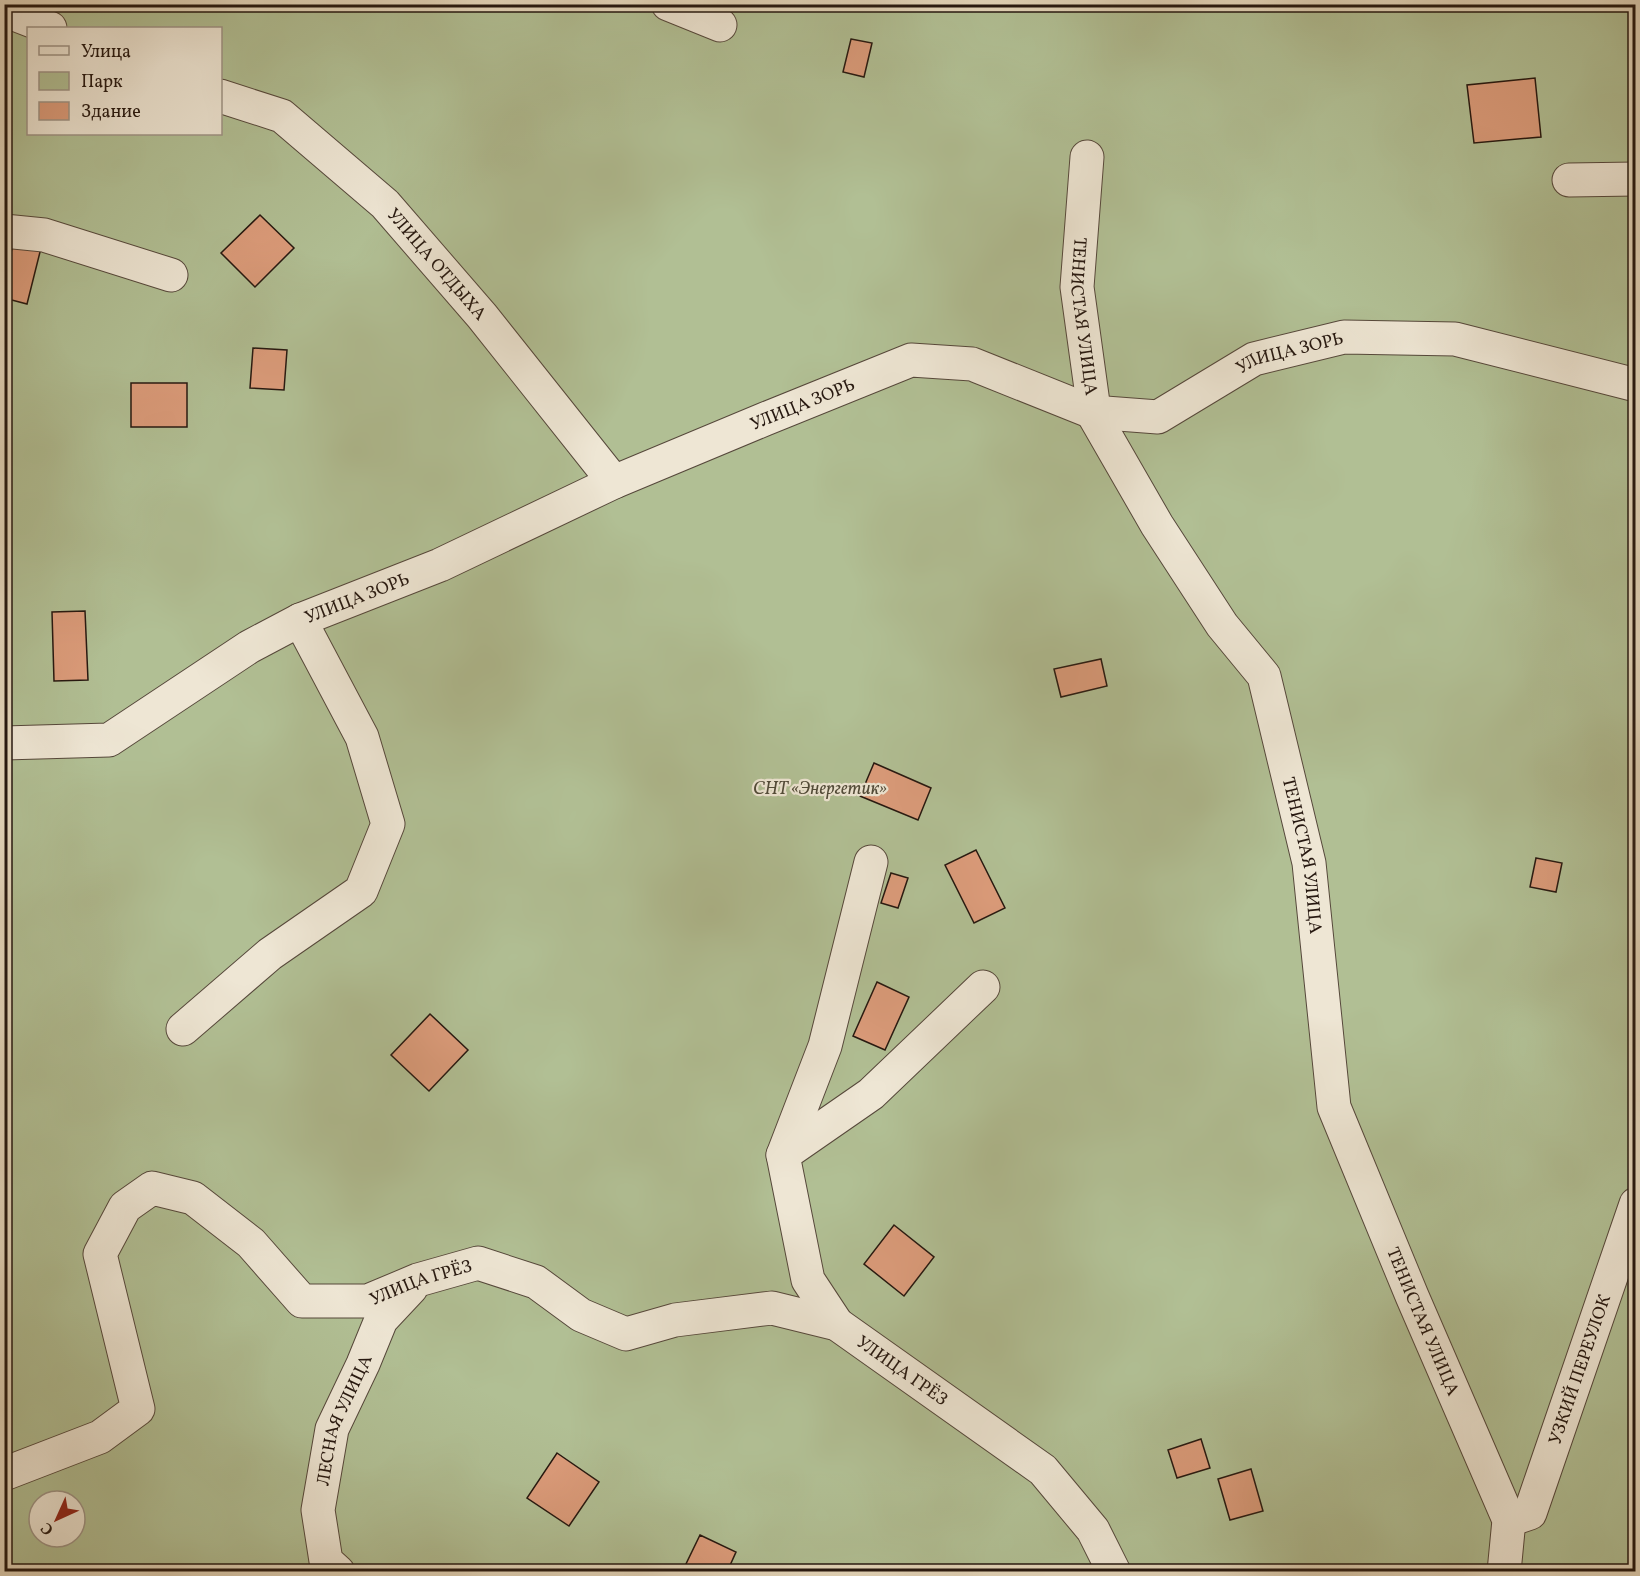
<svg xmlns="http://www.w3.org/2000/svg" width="1640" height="1576" font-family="Vollkorn,serif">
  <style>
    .green { fill: #b1bf94; stroke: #6c6c52; stroke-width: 1.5; fill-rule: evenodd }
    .building { fill: #dc9c7b; stroke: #261810; stroke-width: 1.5 }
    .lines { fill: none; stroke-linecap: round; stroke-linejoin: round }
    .street-casing { stroke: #56483b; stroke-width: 35 }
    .street { stroke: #eee6d4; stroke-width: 33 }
    .labels { text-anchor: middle; stroke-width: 4.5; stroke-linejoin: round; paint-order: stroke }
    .street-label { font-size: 18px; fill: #261810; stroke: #eee6d4 }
    .park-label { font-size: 18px; font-style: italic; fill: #504a38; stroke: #eee6d4 }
  </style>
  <rect width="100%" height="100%" fill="#e5d8bd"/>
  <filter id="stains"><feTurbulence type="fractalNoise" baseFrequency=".00333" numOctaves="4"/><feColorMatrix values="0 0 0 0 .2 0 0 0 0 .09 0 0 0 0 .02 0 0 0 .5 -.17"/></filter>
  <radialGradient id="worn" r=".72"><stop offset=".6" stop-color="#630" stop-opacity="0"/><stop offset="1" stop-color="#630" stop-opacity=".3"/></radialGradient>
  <path class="green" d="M5,5H1635V1571H5ZM28,28H220V134H28ZM39,1501H75V1537H39Z"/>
  <path class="building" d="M851,39L872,43L864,77L843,72Z
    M1535,78L1541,137L1474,143L1467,85Z
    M260,215L294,248L255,287L221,253Z
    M14,241L41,248L27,304L4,298V279Z
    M253,348L287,350L284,390L250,388Z
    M131,383H187V427H131Z
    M85,611L88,680L54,681L52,612Z
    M1101,659L1107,686L1061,697L1054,669Z
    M874,763L931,788L918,820L860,796Z
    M976,850L1005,908L974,923L945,865Z
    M1536,858L1562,863L1556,892L1530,887Z
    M891,873L908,878L898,908L881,903Z
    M877,982L909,997L885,1050L853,1036Z
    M430,1014L468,1050L429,1091L391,1055Z
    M894,1225L934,1257L904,1296L864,1264Z
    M1201,1439L1210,1468L1177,1478L1168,1450Z
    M557,1453L599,1482L569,1526L527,1498Z
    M1251,1469L1263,1511L1230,1520L1218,1479Z
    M700,1535L736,1552L727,1572H698L685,1566Z"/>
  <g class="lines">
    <g class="street-casing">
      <g id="street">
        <path d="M668,4L720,25"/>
        <path d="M4,10L50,28"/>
        <path id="s1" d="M220,96L282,116L385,204L482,316L614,482"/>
        <path id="s2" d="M1087,157L1077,287L1093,403L1092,412L1157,525L1222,625L1264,676L1309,863L1334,1107L1412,1296L1509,1520L1504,1572"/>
        <path d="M1569,180L1636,179"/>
        <path d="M4,231L44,235L171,275"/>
        <path id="s3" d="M4,743L109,740L249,647L300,620L440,565L614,482L765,419L911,360L972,364L1092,412L1158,417L1254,359L1344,337L1455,339L1636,385"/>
        <path d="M183,1029L270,954L361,891L388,824L362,737L300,620"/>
        <path d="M783,1155L825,1046L871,862"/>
        <path d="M837,1324L808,1280L783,1155L871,1094L983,987"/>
        <path id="s4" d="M4,1474L100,1437L138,1409L100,1254L125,1207L152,1188L193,1198L251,1243L302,1301H368L418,1280L478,1263L536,1282L581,1315L626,1334L675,1320L772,1308L837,1324L1043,1470L1093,1530L1114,1572"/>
        <path id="s5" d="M1509,1520L1530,1513L1636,1204"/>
        <path id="s6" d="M338,1572L326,1561L318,1510L332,1429L363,1364L381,1320L411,1288"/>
      </g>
    </g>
    <use href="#street" class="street"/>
  </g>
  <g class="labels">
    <g class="street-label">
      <text dy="6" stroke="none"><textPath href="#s1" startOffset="280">УЛИЦА ОТДЫХА</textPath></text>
      <text dy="6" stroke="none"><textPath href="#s2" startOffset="160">ТЕНИСТАЯ УЛИЦА</textPath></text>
      <text dy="6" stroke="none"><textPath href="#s3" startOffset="1400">УЛИЦА ЗОРЬ</textPath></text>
      <text dy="6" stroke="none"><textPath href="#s3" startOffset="878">УЛИЦА ЗОРЬ</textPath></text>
      <text dy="6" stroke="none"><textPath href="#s3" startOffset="392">УЛИЦА ЗОРЬ</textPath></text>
      <text dy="6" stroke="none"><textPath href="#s2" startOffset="756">ТЕНИСТАЯ УЛИЦА</textPath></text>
      <text dy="6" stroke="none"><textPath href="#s4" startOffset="711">УЛИЦА ГРЁЗ</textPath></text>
      <text dy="6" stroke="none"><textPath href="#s2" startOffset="1242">ТЕНИСТАЯ УЛИЦА</textPath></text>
      <text dy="6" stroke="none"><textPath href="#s5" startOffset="174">УЗКИЙ ПЕРЕУЛОК</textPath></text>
      <text dy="6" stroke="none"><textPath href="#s4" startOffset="1233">УЛИЦА ГРЁЗ</textPath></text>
      <text dy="6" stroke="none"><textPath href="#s6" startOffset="162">ЛЕСНАЯ УЛИЦА</textPath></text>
    </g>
    <g class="park-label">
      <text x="820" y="794">СНТ «Энергетик»</text>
    </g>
  </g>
  <rect width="1640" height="1576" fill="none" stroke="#e5d8bd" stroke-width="24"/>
  <rect x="6" y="6" width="1628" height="1564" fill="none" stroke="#261810" stroke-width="3"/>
  <rect x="12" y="12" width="1616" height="1552" fill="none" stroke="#261810" stroke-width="1.5"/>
  <rect x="27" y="27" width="195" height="108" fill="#eee6d4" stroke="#9e9486" stroke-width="1.5"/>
  <rect x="39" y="46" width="30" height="9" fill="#eee6d4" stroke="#9e9486" stroke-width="1.5"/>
  <text x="81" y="57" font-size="18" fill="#261810">Улица</text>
  <rect x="39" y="72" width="30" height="18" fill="#b1bf94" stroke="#9e9486" stroke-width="1.5"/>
  <text x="81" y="87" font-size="18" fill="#261810">Парк</text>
  <rect x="39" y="102" width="30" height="18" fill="#dc9c7b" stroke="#9e9486" stroke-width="1.5"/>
  <text x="81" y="117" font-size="18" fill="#261810">Здание</text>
  <g transform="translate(57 1519) rotate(225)"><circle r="28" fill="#eee6d4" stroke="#9e9486" stroke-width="1.5"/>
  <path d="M0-4.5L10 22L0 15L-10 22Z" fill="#8f2418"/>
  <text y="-9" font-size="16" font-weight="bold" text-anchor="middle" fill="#261810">С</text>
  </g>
  <rect width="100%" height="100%" filter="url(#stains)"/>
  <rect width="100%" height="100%" fill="url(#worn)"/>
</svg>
